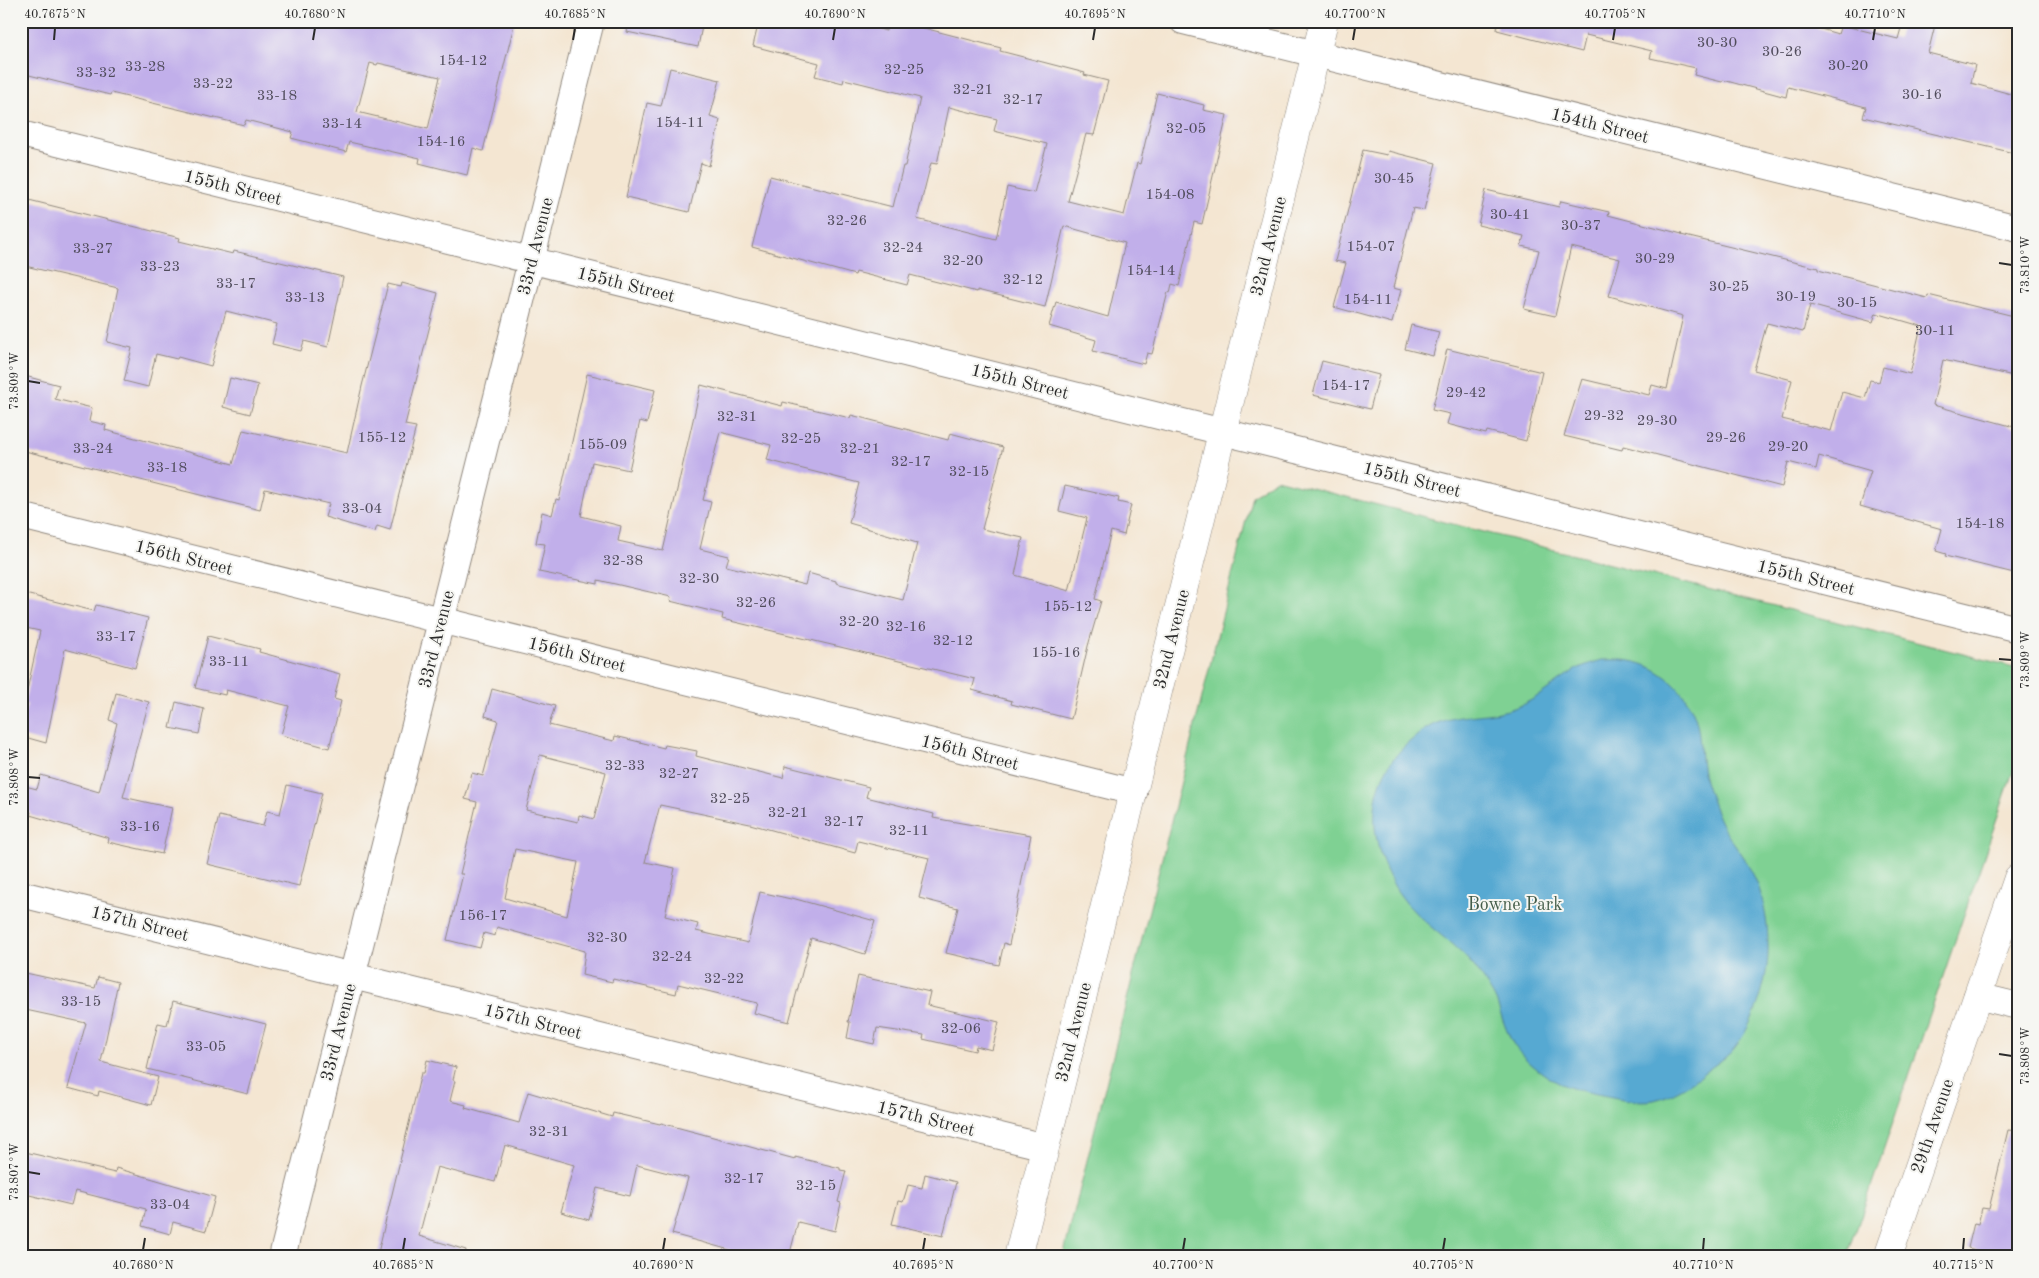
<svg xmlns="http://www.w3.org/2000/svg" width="2039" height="1278" font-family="'Old Standard TT',serif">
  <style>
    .green { fill: #7fd193; stroke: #557e5f }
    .water { fill: #56a9d2; stroke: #406a7e }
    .building { fill: #c1afea; fill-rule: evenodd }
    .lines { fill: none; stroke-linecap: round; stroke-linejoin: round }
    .minor-casing { stroke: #90887e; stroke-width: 28 }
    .tertiary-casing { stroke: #90887e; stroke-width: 29 }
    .minor { stroke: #fff; stroke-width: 26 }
    .tertiary { stroke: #fff; stroke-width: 28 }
    .ticks { fill: none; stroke: #2b2b2b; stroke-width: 2 }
    .labels { text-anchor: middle; stroke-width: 4; stroke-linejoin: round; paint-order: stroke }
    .number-label { font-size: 15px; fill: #504c5b }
    .street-label { font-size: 18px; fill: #2b2b2b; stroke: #f6f6f2 }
    .park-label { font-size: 18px; fill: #445d4a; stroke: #f6f6f2 }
    .neatline { fill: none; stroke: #2b2b2b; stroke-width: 2 }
    .ticks-label { font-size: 12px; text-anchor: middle; fill: #2b2b2b }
  </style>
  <rect width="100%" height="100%" fill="#f6f6f2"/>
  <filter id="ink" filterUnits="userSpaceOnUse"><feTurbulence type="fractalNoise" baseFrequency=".02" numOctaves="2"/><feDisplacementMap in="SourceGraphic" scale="10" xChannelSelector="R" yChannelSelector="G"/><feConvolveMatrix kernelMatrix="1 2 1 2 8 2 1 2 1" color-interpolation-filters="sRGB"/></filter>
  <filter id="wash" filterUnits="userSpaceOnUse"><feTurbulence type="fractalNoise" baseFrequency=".0096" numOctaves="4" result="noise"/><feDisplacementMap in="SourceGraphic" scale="20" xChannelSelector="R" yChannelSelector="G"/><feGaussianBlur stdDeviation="1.12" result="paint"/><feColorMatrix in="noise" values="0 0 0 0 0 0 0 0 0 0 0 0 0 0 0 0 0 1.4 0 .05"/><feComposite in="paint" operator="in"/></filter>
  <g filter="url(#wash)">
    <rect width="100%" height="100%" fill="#f4e6d2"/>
    <path class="green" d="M1276,479L2018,668V757L1847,1257H1063L1252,496Z"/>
    <path class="water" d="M1602,660C1613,660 1624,659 1635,662C1666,669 1693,698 1698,729C1701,747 1700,764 1705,781C1710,797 1716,814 1724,829C1736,848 1750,865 1758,885C1764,903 1768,924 1768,943C1770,977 1754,1027 1731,1052C1723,1060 1713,1066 1705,1072C1689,1085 1674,1095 1654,1100C1639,1103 1617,1098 1602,1095C1583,1091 1563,1088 1547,1076C1536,1069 1521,1056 1514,1045C1506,1032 1502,1017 1497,1003C1494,995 1488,987 1484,980C1461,943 1420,926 1398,892C1366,842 1363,778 1413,739C1421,732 1430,725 1440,722C1465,713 1492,717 1517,707C1538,699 1553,684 1572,672C1581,666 1592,663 1602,660Z"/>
    <g id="blocks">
      <path class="building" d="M21,21H515L483,151L473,148L467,175L419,163L420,158L349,142L346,152L291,138L293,132L246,120L244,125L111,93L110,95L21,73ZM370,63L377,65L378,63L440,77L428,129L357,112Z
        M629,21H703L698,47L627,32Z
        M759,21H849L886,31L888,21H897L1001,48L1000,51L1085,73L1084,75L1108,81L1094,135L1086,134L1068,201L1124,215L1137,163L1140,164L1157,93L1204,105L1203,110L1227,115L1202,224L1194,222L1179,286L1172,284L1170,293L1168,292L1152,354L1147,353L1144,364L1093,351L1096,340L1049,326L1056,302L1108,317L1125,243L1064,226L1045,307L977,290V292L910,275L907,285L856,272L855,275L752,247L770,176L893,207L903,166H905L920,98L844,79L843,83L815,76L819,63L753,46ZM949,107L997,119L994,131L1047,144L1034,193L1007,187L996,239L917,219L931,163L937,164Z
        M1498,21H1793L1838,34L1841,25L1898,39L1903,21H1936L1928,53L1975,65L1971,83L2018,96V154L1863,117L1866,107L1788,87L1786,97L1723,80L1722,82L1694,75L1696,68L1650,58L1652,51L1586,35L1582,52L1497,30Z
        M670,68L720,80L710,117L720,120L709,166L701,163L689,212L626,197L647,103L661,106Z
        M1363,150L1387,155L1388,151L1436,163L1424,210L1413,208L1393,288L1401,290L1392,323L1334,307L1346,263L1335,261Z
        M1486,190L1559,207L1561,201L1609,212L1608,215L1682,234L1681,235L1818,268V270L1927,298L1928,295L2018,317V377L1943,360L1933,405L2018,428V574L1945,556L1946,554L1936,551L1942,529L1860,506L1871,471L1819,456L1816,469L1788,462L1782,487L1623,446L1622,450L1564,436L1582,379L1649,395L1652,385L1667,389L1683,316L1609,296L1620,259L1571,247L1555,316L1524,309L1539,250L1521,246L1524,236L1478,225ZM1810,305L1873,322L1876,313L1921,326L1910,374L1883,367L1879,382L1870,380L1865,398L1842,392L1831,431L1782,419L1792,380L1754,370L1767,323L1803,332Z
        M21,198L180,238L179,241L233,254L234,251L343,277L328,347L304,341L301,351L272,344L277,324L226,311L211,366L178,357L177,359L156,354L148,387L124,381L132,348L107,342L118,288L21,265Z
        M402,283L438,293L405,425L416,427L390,530L377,526L375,532L325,517L329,504L265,489L260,510L21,450V375L59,385L55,399L92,408L89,421L106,425L105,430L233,464L243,430L347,453L362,386L388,284L401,287Z
        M1411,325L1439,332L1433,356L1405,349Z
        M1447,349L1542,372L1526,441L1487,431L1486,434L1447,424L1450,414L1432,410Z
        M1322,361L1379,375L1370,409L1313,395Z
        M587,374L655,390L647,423L640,421L629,470L592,462L581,516L621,526L618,541L663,551L701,385L782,406L783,402L850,418L851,415L948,440L950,433L1003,447L982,529L1023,538L1015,575L1069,591L1087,518L1059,511L1065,486L1119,498L1118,502L1131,505L1124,535L1111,531L1095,599L1101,601L1088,646L1071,719L1011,704L1012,701L972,690L975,679L722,619L723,614L670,601L671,597L598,580V584L539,572L545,544L536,543L542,512L552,515L556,499L559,500ZM720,432L771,445L767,460L859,483L849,523L917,543L903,600L836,583V581L808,573L805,585L726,566L729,556L700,549L711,502L703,500Z
        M230,378L258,385L250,414L223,407Z
        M21,593L94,611L96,605L148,618L135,668L65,649L46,743L21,736V727L27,704H24L40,631L21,627Z
        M208,636L260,649L259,652L340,674L334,699L341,701L329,748L281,735L289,706L226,690L225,695L195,688Z
        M492,689L555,706L549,725L614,741L615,736L664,748L665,745L697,751L696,756L783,778L785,766L869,787L866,797L934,814L933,818L1031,835L1009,945L1004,943L999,965L946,953L958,908L919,898L929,858L858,841L855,853L750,824L660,805L645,862L675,868L665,916L698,924L696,931L748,943L760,892L791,899L792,898L875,921L865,954L811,938L789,1022L754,1013L757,1003L678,984L676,994L613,979L612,982L582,975L585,951L497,927L495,936L484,933L480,948L447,940L463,874H460L477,802L465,799L472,773L483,776L498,720L485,716ZM540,755L606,772L594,819L579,815L578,822L526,810ZM515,849L578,862L567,916L505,898Z
        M116,693L149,702L123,797L172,808L162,854L108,842L109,838L30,815L31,812L21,810V785L37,789L41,775L99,792L117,723L109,720Z
        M176,702L204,709L199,734L170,728Z
        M287,785L322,793L299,886L207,864L219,816L263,826L267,811L280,814Z
        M21,972L95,988L98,977L118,982L101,1062L158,1077L151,1105L99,1091L98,1096L68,1088L86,1023L21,1009Z
        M858,976L930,992L927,1005L999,1022L992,1050L976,1046L975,1051L923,1039L924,1035L877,1028L874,1044L847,1038L850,1022H848Z
        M173,1001L266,1024L248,1094L147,1069L158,1023L167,1025Z
        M427,1060L456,1067L453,1080L455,1081L450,1101L466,1105L465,1108L519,1123L528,1092L612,1117L613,1113L660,1124L661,1123L795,1159V1157L840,1168V1170L846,1171L838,1202L841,1203L835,1231L798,1222L789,1257H729L730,1250L672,1234L688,1178L637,1165L630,1196L597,1188L589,1220L561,1212L574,1165L505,1145L495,1182L437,1167L419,1236L466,1250L465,1257H377L421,1073H424Z
        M2008,1130L2018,1131V1257H2004L1968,1248L1974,1223L1978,1224L1982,1208L1989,1209Z
        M21,1151L115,1173L116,1168L215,1197L206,1231L173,1222L170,1234L142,1226L146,1209L75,1191L71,1205L21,1193Z
        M925,1174L956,1182L943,1236L892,1224L898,1201L903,1202L908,1185L922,1188Z"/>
    </g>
  </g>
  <g filter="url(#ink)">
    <use href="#blocks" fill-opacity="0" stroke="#90887e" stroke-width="1"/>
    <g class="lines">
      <g class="minor-casing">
        <path id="minor" d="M1183,21L2018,228
          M21,134L2018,629
          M21,516L1134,792
          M21,894L1045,1147
          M1977,996L2018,1006
          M282,1257L591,21"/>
      </g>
      <g class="tertiary-casing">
        <path id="tertiary" d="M1018,1257L1324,21
          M1888,1257L2018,878"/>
      </g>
      <use href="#minor" class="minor"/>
      <use href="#tertiary" class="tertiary"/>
    </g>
  </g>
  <path class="ticks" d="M54,40L55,28M313,40L315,28M573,40L575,28M833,40L835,28M1093,40L1095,28M1353,40L1355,28M1613,40L1615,28M1873,40L1875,28M1999,263L2012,265M28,381L40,383M1999,659L2012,660M28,777L40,778M1999,1054L2012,1056M28,1172L40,1174M143,1250L145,1238M403,1250L405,1238M663,1250L665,1238M923,1250L925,1238M1183,1250L1185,1238M1443,1250L1445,1238M1703,1250L1704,1238M1963,1250L1964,1238"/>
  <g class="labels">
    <g class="number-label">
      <text x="1717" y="47">30-30</text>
      <text x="1782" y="56">30-26</text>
      <text x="463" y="65">154-12</text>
      <text x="1848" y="70">30-20</text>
      <text x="145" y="71">33-28</text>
      <text x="904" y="74">32-25</text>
      <text x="96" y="77">33-32</text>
      <text x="213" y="88">33-22</text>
      <text x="973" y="94">32-21</text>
      <text x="1922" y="99">30-16</text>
      <text x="277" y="100">33-18</text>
      <text x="1023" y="104">32-17</text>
      <text x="680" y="127">154-11</text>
      <text x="342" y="128">33-14</text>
      <text x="1186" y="133">32-05</text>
      <text x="441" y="146">154-16</text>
      <text x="1394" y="183">30-45</text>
      <text x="1170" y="199">154-08</text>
      <text x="1510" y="219">30-41</text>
      <text x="847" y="225">32-26</text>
      <text x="1581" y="230">30-37</text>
      <text x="1371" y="251">154-07</text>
      <text x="903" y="252">32-24</text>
      <text x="93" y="253">33-27</text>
      <text x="1655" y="263">30-29</text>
      <text x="963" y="265">32-20</text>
      <text x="160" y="271">33-23</text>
      <text x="1151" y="275">154-14</text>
      <text x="1023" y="284">32-12</text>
      <text x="236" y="288">33-17</text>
      <text x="1729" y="291">30-25</text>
      <text x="1796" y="301">30-19</text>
      <text x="305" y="302">33-13</text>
      <text x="1368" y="304">154-11</text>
      <text x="1857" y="307">30-15</text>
      <text x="1935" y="335">30-11</text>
      <text x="1346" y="390">154-17</text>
      <text x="1466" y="397">29-42</text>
      <text x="1604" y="420">29-32</text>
      <text x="737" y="421">32-31</text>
      <text x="1657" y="425">29-30</text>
      <text x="382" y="442">155-12</text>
      <text x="1726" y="442">29-26</text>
      <text x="801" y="443">32-25</text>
      <text x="603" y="449">155-09</text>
      <text x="1788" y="451">29-20</text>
      <text x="93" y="453">33-24</text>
      <text x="860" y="453">32-21</text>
      <text x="911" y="466">32-17</text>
      <text x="167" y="472">33-18</text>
      <text x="969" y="476">32-15</text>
      <text x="362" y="513">33-04</text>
      <text x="1980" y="528">154-18</text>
      <text x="623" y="565">32-38</text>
      <text x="699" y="583">32-30</text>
      <text x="756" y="607">32-26</text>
      <text x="1068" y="611">155-12</text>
      <text x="859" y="626">32-20</text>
      <text x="906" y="631">32-16</text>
      <text x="116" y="641">33-17</text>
      <text x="953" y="645">32-12</text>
      <text x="1056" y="657">155-16</text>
      <text x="229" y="666">33-11</text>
      <text x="625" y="770">32-33</text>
      <text x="679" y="778">32-27</text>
      <text x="730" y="803">32-25</text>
      <text x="788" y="817">32-21</text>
      <text x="844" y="826">32-17</text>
      <text x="140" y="831">33-16</text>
      <text x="909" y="835">32-11</text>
      <text x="483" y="920">156-17</text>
      <text x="607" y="942">32-30</text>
      <text x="672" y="961">32-24</text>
      <text x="724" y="983">32-22</text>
      <text x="81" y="1006">33-15</text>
      <text x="961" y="1033">32-06</text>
      <text x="206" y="1051">33-05</text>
      <text x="549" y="1136">32-31</text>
      <text x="744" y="1183">32-17</text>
      <text x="816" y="1190">32-15</text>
      <text x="170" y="1209">33-04</text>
    </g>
    <g class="street-label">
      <text transform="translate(1600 125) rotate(14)" y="6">154th Street</text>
      <text transform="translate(233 187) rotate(14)" y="6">155th Street</text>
      <text transform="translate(535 246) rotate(-76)" y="6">33rd Avenue</text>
      <text transform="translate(1268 246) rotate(-76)" y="6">32nd Avenue</text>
      <text transform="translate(626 284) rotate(14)" y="6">155th Street</text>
      <text transform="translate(1020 381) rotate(14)" y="6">155th Street</text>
      <text transform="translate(1412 479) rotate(14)" y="6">155th Street</text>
      <text transform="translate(184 557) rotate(14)" y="6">156th Street</text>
      <text transform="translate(1806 577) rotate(14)" y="6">155th Street</text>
      <text transform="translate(436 639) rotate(-76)" y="6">33rd Avenue</text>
      <text transform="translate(1171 639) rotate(-76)" y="6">32nd Avenue</text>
      <text transform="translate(577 654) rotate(14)" y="6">156th Street</text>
      <text transform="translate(970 752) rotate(14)" y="6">156th Street</text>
      <text transform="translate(140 923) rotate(14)" y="6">157th Street</text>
      <text transform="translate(533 1021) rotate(14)" y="6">157th Street</text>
      <text transform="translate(338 1032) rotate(-76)" y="6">33rd Avenue</text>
      <text transform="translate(1073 1032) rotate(-76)" y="6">32nd Avenue</text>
      <text transform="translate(926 1118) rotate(14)" y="6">157th Street</text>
      <text transform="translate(1932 1126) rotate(-71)" y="6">29th Avenue</text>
    </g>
    <g class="park-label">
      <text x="1515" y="910">Bowne Park</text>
    </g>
  </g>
  <rect width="2039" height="1278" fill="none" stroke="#f6f6f2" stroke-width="55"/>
  <rect x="28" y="28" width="1984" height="1222" class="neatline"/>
  <g class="ticks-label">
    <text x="55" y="18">40.7675°N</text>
    <text x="315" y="18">40.7680°N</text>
    <text x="575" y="18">40.7685°N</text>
    <text x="835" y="18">40.7690°N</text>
    <text x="1095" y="18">40.7695°N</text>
    <text x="1355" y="18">40.7700°N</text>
    <text x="1615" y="18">40.7705°N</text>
    <text x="1875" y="18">40.7710°N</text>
    <text transform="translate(2025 265) rotate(-90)" y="4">73.810°W</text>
    <text transform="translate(14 381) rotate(-90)" y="4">73.809°W</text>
    <text transform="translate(2025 660) rotate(-90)" y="4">73.809°W</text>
    <text transform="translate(14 777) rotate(-90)" y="4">73.808°W</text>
    <text transform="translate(2025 1056) rotate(-90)" y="4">73.808°W</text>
    <text transform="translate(14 1172) rotate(-90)" y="4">73.807°W</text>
    <text x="143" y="1269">40.7680°N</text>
    <text x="403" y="1269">40.7685°N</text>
    <text x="663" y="1269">40.7690°N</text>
    <text x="923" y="1269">40.7695°N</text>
    <text x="1183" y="1269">40.7700°N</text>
    <text x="1443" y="1269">40.7705°N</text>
    <text x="1703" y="1269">40.7710°N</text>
    <text x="1963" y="1269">40.7715°N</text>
  </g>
</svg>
